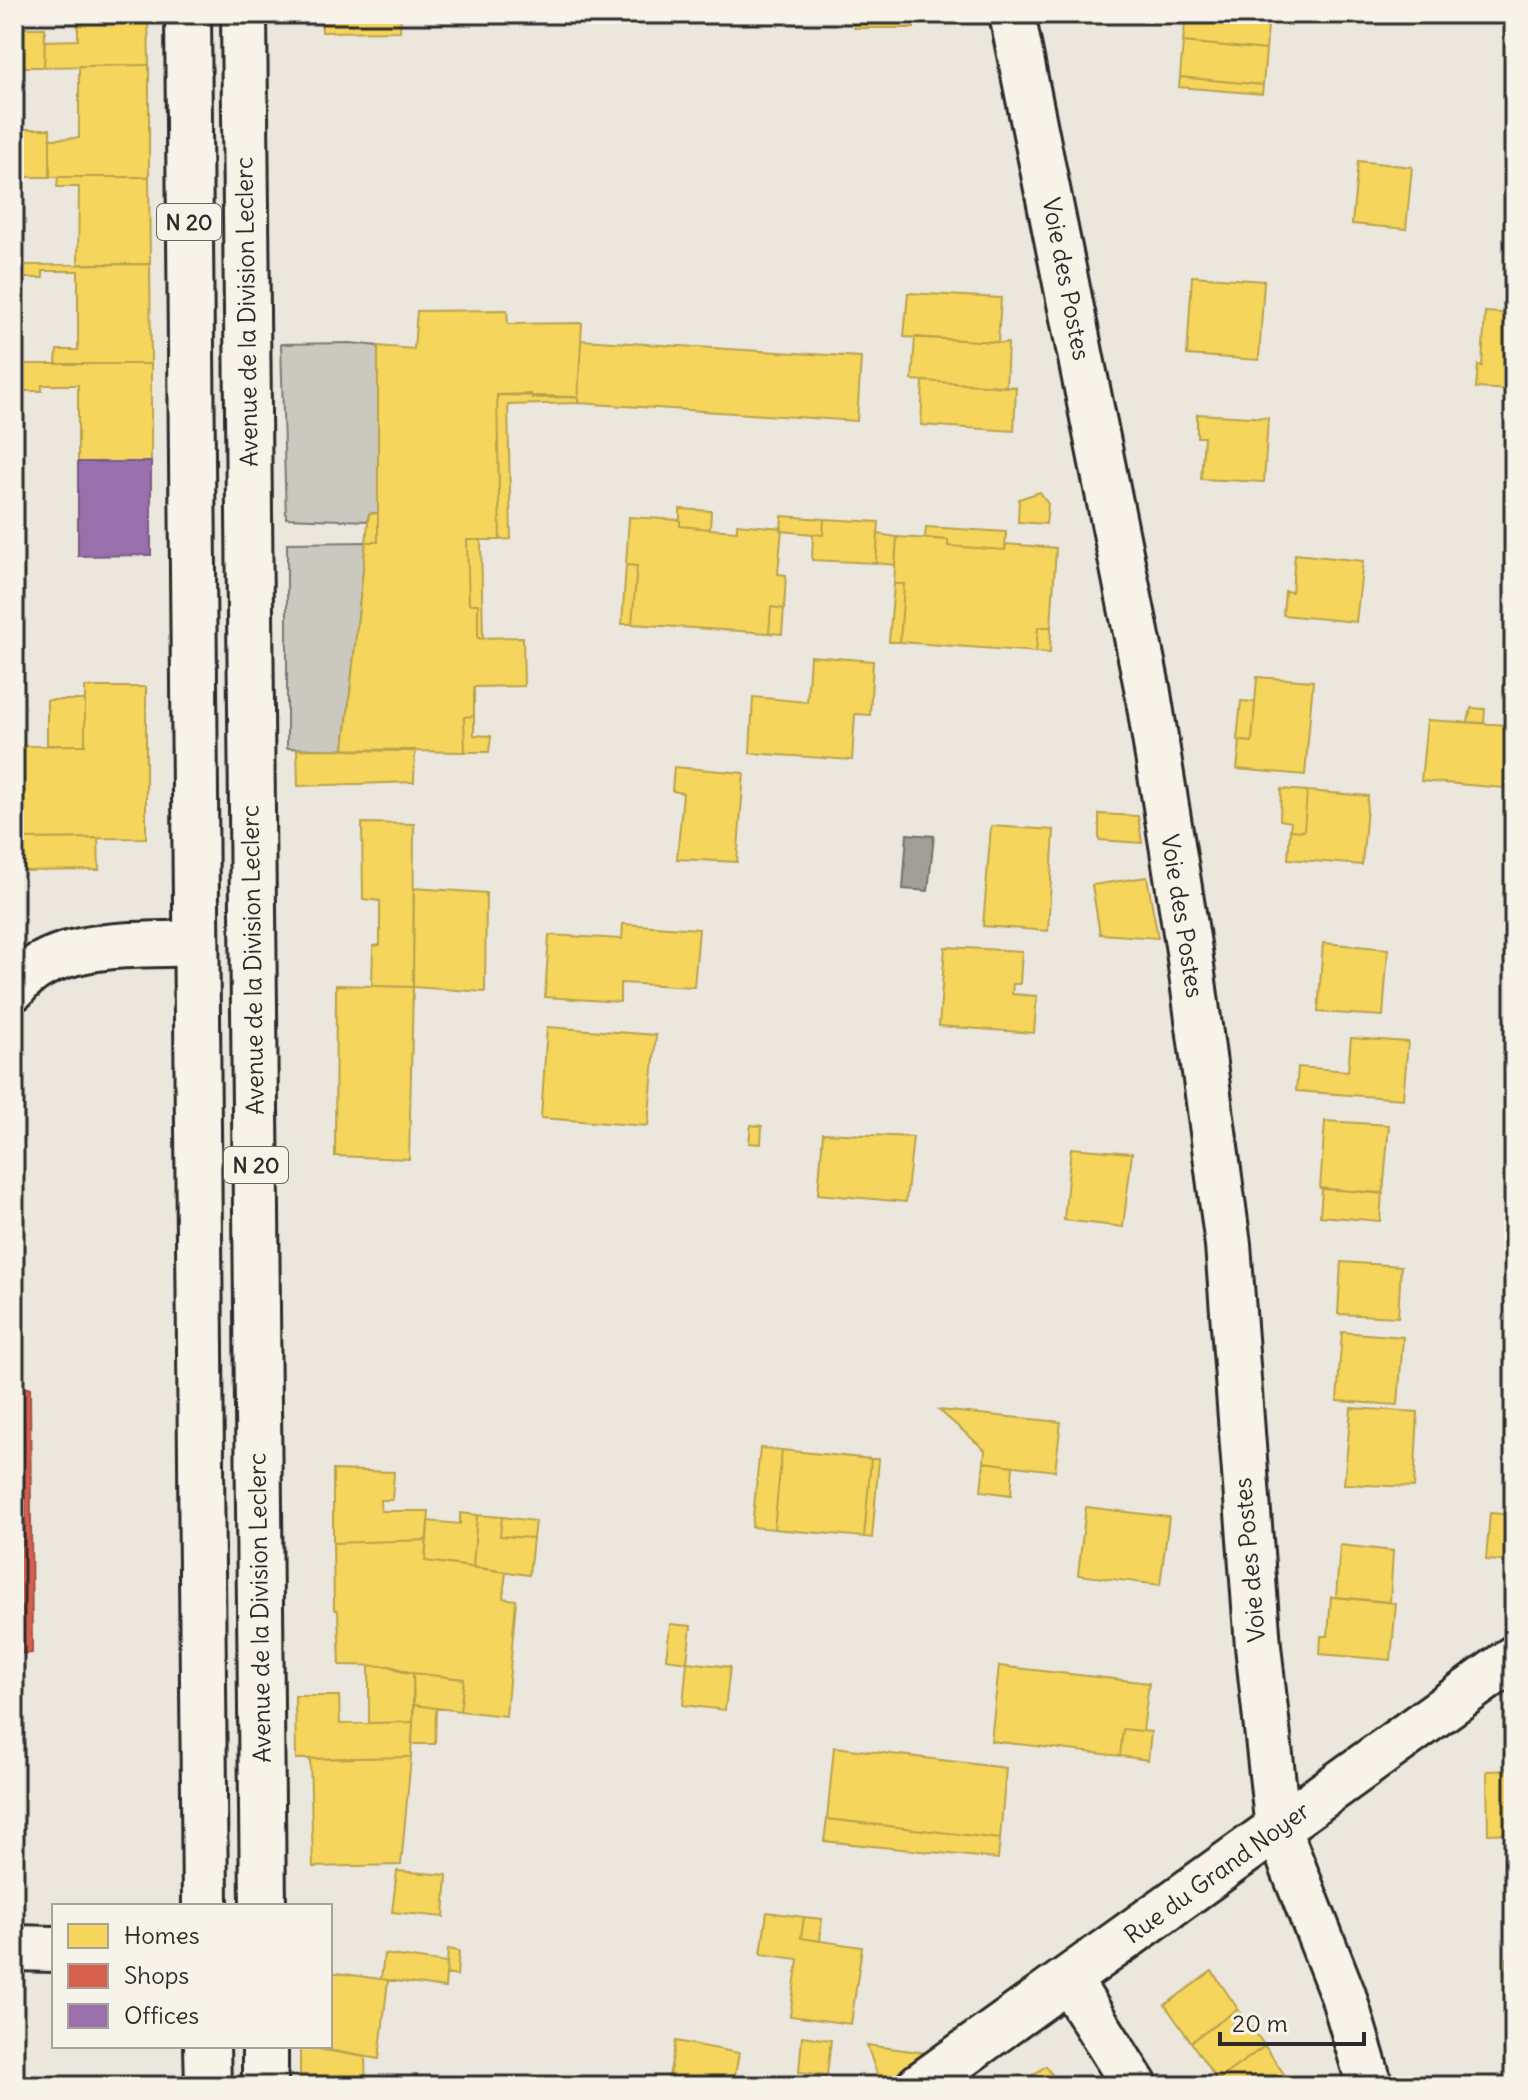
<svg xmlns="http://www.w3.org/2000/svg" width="1528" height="2100" font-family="Delius,sans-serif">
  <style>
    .green { fill: #cbc8bf; stroke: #7b7a75; stroke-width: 2 }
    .water { fill: #a29f98; stroke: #72716c; stroke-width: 2 }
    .homes { fill: #f6d55c; stroke: #b9a24d; stroke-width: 2 }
    .shops { fill: #d6604d; stroke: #a35043; stroke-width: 2 }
    .offices { fill: #9970ab; stroke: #785b85; stroke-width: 2 }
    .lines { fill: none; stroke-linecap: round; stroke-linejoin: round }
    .minor-casing { stroke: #2b2b2b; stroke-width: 50 }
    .major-casing { stroke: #2b2b2b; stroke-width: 50 }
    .minor { stroke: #f7f3e8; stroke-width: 44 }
    .major { stroke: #f7f3e8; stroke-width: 44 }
    .labels { text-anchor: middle; stroke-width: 8; stroke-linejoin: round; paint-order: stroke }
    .shield { fill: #f7f3e8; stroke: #686764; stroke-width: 2 }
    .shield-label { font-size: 22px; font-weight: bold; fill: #2b2b2b }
    .street-label { font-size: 24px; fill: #2b2b2b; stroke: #f7f3e8 }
  </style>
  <rect width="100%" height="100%" fill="#ebe7dd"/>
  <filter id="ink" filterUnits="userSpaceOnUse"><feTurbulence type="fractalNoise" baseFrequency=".0125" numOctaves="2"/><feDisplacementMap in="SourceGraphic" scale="16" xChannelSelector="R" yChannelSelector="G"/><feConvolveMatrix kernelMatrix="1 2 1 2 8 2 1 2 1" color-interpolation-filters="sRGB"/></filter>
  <g filter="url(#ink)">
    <path class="green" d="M351,343L378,346V513L369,514L368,521L286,518L281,344Z
      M366,542L344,750L287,748V543Z"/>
    <path class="water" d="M907,834L934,836L928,891L903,889Z"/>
    <path class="homes" d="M78,14H148L149,65L44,67L45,41L78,40Z
      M321,14H401L400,31L322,32Z
      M854,14H914V28H854Z
      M1186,14H1269L1266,50L1183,42Z
      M14,28H45L44,67H14Z
      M1183,42L1266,50L1263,85L1180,77Z
      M149,65V177H50V139L79,138V66Z
      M1180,77L1263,85L1262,94L1179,87Z
      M14,129H50V177H14Z
      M1358,161L1412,167L1406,229L1352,224Z
      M58,177H149L150,264H78L79,187H57Z
      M150,264L151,364H56L57,350H78V271H43V278H14V265Z
      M1192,276L1264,281L1259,360L1187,355Z
      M908,293L1001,298L998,342L904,337Z
      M507,310L508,324L582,323L578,397L497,395L500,540H467L469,604H478V638L523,637L524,686L474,687V716L464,717L465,752L344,750L366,542H378V346L414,349L417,311Z
      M1485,312L1514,314V390L1476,388L1478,365L1482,366Z
      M915,337L1008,343L1006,387L912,380Z
      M581,340L861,357L857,421L578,403Z
      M14,364H151V462H78V385H42V391H14Z
      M923,381L1016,387L1014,431L921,425Z
      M531,394L532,398L578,397V403L508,405L511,539L500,540L497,395Z
      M1197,414L1268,418L1264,482L1201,479L1204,437H1197Z
      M1040,492L1048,504L1046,524L1018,522L1019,499Z
      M680,509L711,511L710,529L680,526Z
      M378,513V542H366L369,514Z
      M782,516L824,519L823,535L781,531Z
      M629,517L680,520V526L710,529L737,531V524L782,528L778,574L786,575L784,609L771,607L769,633L632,624L637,566L626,565Z
      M824,519L879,522L876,563L812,560L813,534L823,535Z
      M926,527L1006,532L1005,550L948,546V540L925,538Z
      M878,534L897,537L895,565L876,563Z
      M897,537L948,540V546L1005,550L1006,544L1056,548L1051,627H1038L1036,652L900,642L904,584H894Z
      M467,540H481L483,639L478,638V604H469Z
      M1295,554L1363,561L1356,622L1283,615L1285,591L1292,592Z
      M626,565L637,566L632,624H622Z
      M894,584H904L900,642H889Z
      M771,607L784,609L782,634L769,633Z
      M1038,627H1051L1050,653L1036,652Z
      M810,656L873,661L870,715L855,714L852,760L750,753L753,697L807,702Z
      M1257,677L1313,681L1305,775L1237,769L1240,741L1252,742Z
      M85,687H146V838L14,839V746L85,745Z
      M47,700H85V745H47Z
      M1241,701L1255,702L1252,742L1237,740Z
      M1471,708L1485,709L1484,723L1468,722Z
      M474,716V735L491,736L489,752H465L464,717Z
      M1427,720L1508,725L1504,788L1421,781Z
      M1507,746L1514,747V788H1504Z
      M297,749L415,750L414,782L298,786Z
      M674,767L744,773L737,862L677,859L683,793L672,791Z
      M1281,789L1307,791L1304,831L1290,830L1291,822L1280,820Z
      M1307,791L1368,796L1362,865L1288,859L1290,830L1304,831Z
      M1099,814L1138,816L1142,843L1099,840Z
      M362,823L414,824L413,987L372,986L373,946L380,945V901L363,899Z
      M991,826L1054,830L1048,931L983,926Z
      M98,838L99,870L24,871L23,839Z
      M1147,877L1158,938L1100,934L1092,885Z
      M414,888L486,893L485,992L413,987Z
      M623,924L699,929L694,987L620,983V1002L545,997L549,935L622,939Z
      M1323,943L1388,949L1383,1016L1318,1012Z
      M945,947L1022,951L1020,984H1013L1012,994L1037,996L1034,1033L939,1026Z
      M336,985L413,987L409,1159L335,1156Z
      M547,1027L656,1035L648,1126L541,1118Z
      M1351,1038L1408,1042L1403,1099L1296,1091L1298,1067L1348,1071Z
      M1325,1121L1389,1125L1383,1194L1320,1188Z
      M751,1125L762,1126L761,1144L749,1143Z
      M823,1133L913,1137L906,1202L818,1194Z
      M1071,1148L1132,1153L1123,1227L1064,1220Z
      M1322,1189L1382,1193L1380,1221L1320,1216Z
      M1341,1262L1401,1266L1398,1317L1338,1314Z
      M1342,1332L1403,1337L1398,1405L1337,1401Z
      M1351,1408L1418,1412L1414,1487L1344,1484Z
      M939,1410L1061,1422L1055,1471L984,1462L985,1450Z
      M760,1448L782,1450L774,1529L752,1527Z
      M782,1450L871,1459L864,1537L774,1529Z
      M871,1459H879L872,1538L864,1537Z
      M984,1462L1013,1466L1011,1495L981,1491Z
      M333,1470L394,1472L392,1500H380L381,1511H429L427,1540L333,1543Z
      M1086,1507L1169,1517L1160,1585L1078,1575Z
      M460,1513L477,1515L473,1567L425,1561L428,1521L460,1524Z
      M1490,1513L1514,1515V1562L1486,1560Z
      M477,1515L502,1517L500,1536L533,1538L529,1575L473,1567Z
      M502,1517L535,1521L533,1538L500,1536Z
      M427,1540L425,1561L506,1572L503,1598L516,1600L506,1716L460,1711L464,1679L403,1672L390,1666L340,1665L338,1611L334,1609L333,1543Z
      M1340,1545L1393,1551L1390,1602L1336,1597Z
      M1331,1597L1396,1603L1391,1660L1320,1654L1321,1636H1328Z
      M670,1624L691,1626L687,1662L666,1659Z
      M687,1662L730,1667L725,1710L683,1705Z
      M369,1666H390L413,1673V1722L369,1723Z
      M999,1666L1149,1683L1143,1731L1123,1729L1120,1756L991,1741Z
      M413,1673L464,1679L460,1711L414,1705Z
      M295,1696H339L340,1724L413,1722L411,1757L296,1759Z
      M414,1705L436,1708L435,1744H412Z
      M1123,1729L1151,1732L1148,1760L1120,1756Z
      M834,1747L1006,1768L1000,1839L827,1819Z
      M411,1757L401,1865L313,1867L310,1759Z
      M1514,1770V1833L1488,1834L1487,1771Z
      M827,1819L1000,1839L998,1859L824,1841Z
      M397,1871L447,1875L444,1917L392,1912Z
      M767,1912L804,1917L801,1938L862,1947L851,2024L790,2016L798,1959L761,1954Z
      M804,1917L822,1919L820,1941L801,1938Z
      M448,1949L459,1951L457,1976L446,1974Z
      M384,1954L447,1963L445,1988L381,1979Z
      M1507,1958H1514V2015H1507Z
      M1212,1971L1238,2009L1191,2042L1165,2005Z
      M330,1972L388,1980L379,2059L305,2046H330Z
      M1238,2009L1265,2046L1217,2080L1191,2042Z
      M802,2036L831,2040L827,2075L799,2072Z
      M676,2041L739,2053L733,2086H667Z
      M867,2045L904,2050L927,2053L881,2086Z
      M300,2046L365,2057L366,2086H300Z
      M1265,2046L1292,2086H1221L1217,2080Z
      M1046,2066L1060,2086H1017Z"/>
    <path class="shops" d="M14,1388H30L32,1653L14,1654Z"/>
    <path class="offices" d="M78,462H151V555L78,556Z"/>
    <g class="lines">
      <g class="minor-casing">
        <path id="minor" d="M1012,14L1147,687L1189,951L1228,1245L1258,1646L1278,1829L1343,1995L1370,2086
          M14,988C51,938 141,946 196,943
          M14,1948L54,1949
          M1068,1979L1135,2086
          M919,2086L1514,1658"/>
      </g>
      <g class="major-casing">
        <path id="major" d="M188,14L205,1906
          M244,14L263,1906
          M207,2046L208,2086
          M265,2046V2086"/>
      </g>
      <use href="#minor" class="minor"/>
      <use href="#major" class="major"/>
    </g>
  </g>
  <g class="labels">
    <g class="shield">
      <rect x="157" y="204" width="64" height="36" rx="6"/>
      <rect x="224" y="1147" width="64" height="36" rx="6"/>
    </g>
    <g class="shield-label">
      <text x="189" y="230">N 20</text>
      <text x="256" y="1173">N 20</text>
    </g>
    <g class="street-label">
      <text transform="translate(1066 279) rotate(79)" y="8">Voie des Postes</text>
      <text transform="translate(247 312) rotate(-91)" y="8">Avenue de la Division Leclerc</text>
      <text transform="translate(1182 916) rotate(81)" y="8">Voie des Postes</text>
      <text transform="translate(253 960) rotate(-91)" y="8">Avenue de la Division Leclerc</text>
      <text transform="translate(1250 1560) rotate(-95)" y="8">Voie des Postes</text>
      <text transform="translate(260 1608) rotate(-91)" y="8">Avenue de la Division Leclerc</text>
      <text transform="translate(1217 1873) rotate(-36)" y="8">Rue du Grand Noyer</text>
    </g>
  </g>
  <rect width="1528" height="2100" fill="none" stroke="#f7f3e8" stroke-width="48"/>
  <rect x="24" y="24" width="1480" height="2052" fill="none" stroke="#2b2b2b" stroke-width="3" filter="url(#ink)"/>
  <rect x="52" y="1904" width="280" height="144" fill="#f7f3e8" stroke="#a5a39c" stroke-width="2"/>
  <rect x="68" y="1924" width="40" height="24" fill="#f6d55c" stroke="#a5a39c" stroke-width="2"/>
  <text x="124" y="1944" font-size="24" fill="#2b2b2b">Homes</text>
  <rect x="68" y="1964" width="40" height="24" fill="#d6604d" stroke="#a5a39c" stroke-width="2"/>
  <text x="124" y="1984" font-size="24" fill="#2b2b2b">Shops</text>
  <rect x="68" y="2004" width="40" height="24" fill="#9970ab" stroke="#a5a39c" stroke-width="2"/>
  <text x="124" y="2024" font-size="24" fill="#2b2b2b">Offices</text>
  <path d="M1220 2032v12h144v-12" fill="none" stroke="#2b2b2b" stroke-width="4"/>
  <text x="1232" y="2032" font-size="24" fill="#2b2b2b" stroke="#f7f3e8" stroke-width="6" paint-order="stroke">20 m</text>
</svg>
